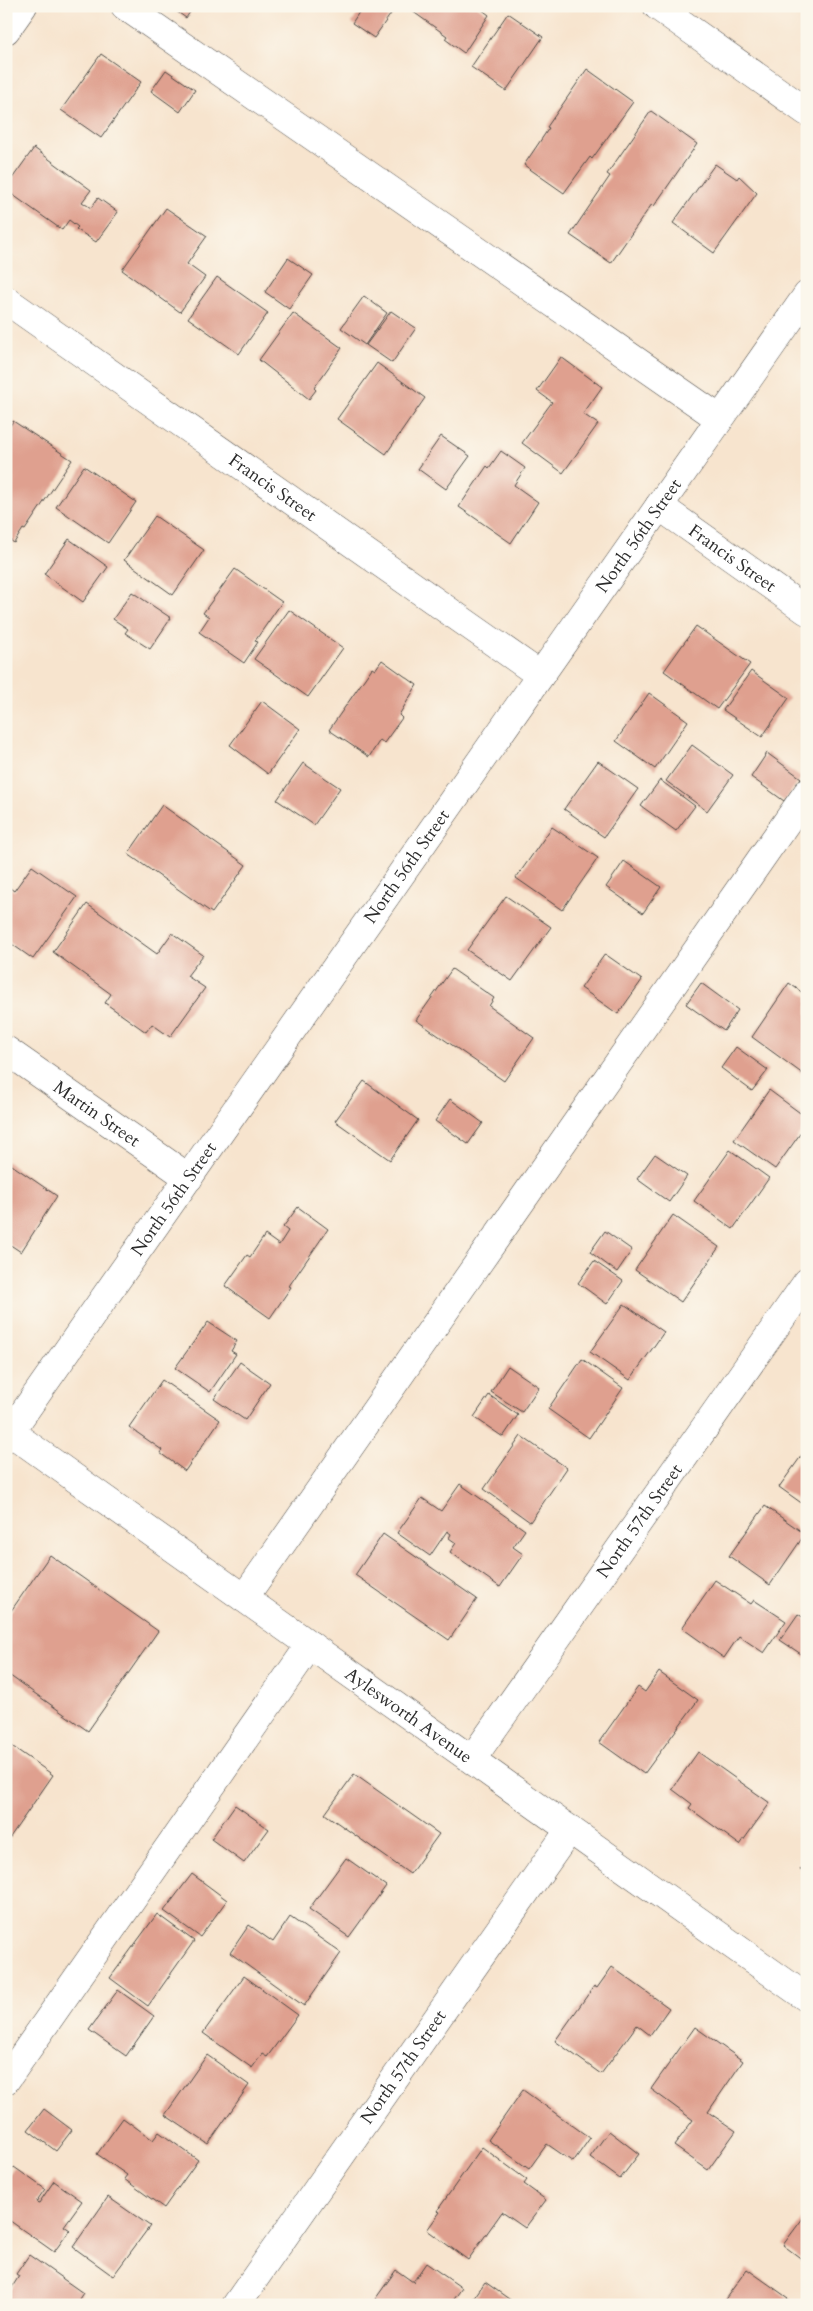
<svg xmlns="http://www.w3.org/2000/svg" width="813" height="2311" font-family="Cardo,serif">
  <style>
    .building { fill: #dfa08f }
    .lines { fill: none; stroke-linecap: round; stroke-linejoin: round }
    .minor-casing { stroke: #4a4743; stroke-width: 29 }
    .major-casing { stroke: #4a4743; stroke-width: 29 }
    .minor { stroke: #fff; stroke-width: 28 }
    .major { stroke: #fff; stroke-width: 28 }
    .labels { text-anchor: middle; stroke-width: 5; stroke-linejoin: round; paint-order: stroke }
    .street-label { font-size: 18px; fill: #2b2b2b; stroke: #fbf7ec }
  </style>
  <rect width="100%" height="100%" fill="#fbf7ec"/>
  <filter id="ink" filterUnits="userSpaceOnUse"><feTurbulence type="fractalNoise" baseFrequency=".02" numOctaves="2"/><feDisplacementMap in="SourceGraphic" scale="10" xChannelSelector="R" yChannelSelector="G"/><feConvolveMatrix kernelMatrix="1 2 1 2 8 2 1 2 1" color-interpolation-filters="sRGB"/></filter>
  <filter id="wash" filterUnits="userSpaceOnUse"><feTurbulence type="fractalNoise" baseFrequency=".0096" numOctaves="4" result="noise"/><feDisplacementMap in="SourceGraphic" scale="20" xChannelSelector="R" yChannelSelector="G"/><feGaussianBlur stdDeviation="1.12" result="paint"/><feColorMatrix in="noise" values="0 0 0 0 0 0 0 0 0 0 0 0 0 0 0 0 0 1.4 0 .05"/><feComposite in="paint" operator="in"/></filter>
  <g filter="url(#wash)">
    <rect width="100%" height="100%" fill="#f7e4ce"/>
    <g id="blocks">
      <path class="building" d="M169,6H194L186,18Z
        M363,6L395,8L374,38L352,23Z
        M405,6H477L489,15L464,53L445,39L447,36Z
        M508,13L543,37L506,91L471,67Z
        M101,54L141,82L101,138L61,110Z
        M587,69L633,102L592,159L590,157L564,193L524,165L549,128L547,127Z
        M166,70L195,90L180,112L151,91Z
        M651,111L697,144L654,206L652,204L611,263L570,235L610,176L607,174Z
        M34,148L91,190L82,202L91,208L98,198L118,212L96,242L76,229L78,227L69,220L62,230L6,190V187Z
        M715,164L737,179L739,176L757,193L714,253L673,223Z
        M166,208L207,236L187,264L205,277L180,312L122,270Z
        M288,258L313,275L289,309L265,292Z
        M217,277L268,313L239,354L188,318Z
        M364,296L387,313L365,345L341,328Z
        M391,311L416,328L392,363L366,345Z
        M293,313L342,348L314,388L316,390L309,399L259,360Z
        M561,357L602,387L583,414L598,424L563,473L522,443L552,402L537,391Z
        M377,363L425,398L386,454L337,419Z
        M13,421L72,460L25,530L23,529L14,543L6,537L8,517L6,515V475L9,472L6,470V432Z
        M441,436L470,456L446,489L418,469Z
        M501,451L525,468L514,485L538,502L511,543L459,507L487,466L489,468Z
        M84,466L136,502L108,543L56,507Z
        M155,516L204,550L173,595L124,560Z
        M69,539L108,567L83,602L44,574Z
        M235,569L282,602L255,641L258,642L244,663L199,632L209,617L203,613Z
        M132,592L171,618L150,649L125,633L128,629L113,619Z
        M289,610L343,648L308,697L254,659Z
        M696,626L750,664L717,709L664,671Z
        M382,660L417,685L399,715L402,718L384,743L380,740L369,757L329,730L372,668L375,670Z
        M751,671L789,698L762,737L723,710Z
        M649,693L688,721L655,769L616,741Z
        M262,701L300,729L268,774L230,745Z
        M692,745L733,775L707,811L666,781Z
        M767,753L801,778L784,801L751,777Z
        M598,761L638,789L604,837L564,809Z
        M303,763L340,788L314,825L277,800Z
        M660,780L695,806L676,831L641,806Z
        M162,805L246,865L212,913L128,854Z
        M552,827L598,858L562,910L516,878Z
        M624,861L661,887L643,913L606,887Z
        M32,866L77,897L33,959L6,940V885L14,891Z
        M506,896L551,927L512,981L467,950Z
        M87,904L157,954L172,933L203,955L187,976L205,988L170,1037L152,1024L146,1032L105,1003L111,994L53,952Z
        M605,954L642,980L618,1014L581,988Z
        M452,969L494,998L489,1006L534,1038L504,1081L416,1020Z
        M701,983L738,1010L724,1031L686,1004Z
        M789,983L807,996V1077L752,1037Z
        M736,1047L768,1070L752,1091L721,1068Z
        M364,1081L418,1120L390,1160L335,1121Z
        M769,1090L807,1118V1124L775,1169L734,1140Z
        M450,1099L483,1123L468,1144L435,1121Z
        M730,1150L769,1178L733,1229L694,1201Z
        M655,1154L687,1176L669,1202L637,1179Z
        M6,1161L57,1196L21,1252L6,1242Z
        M298,1207L328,1229L289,1286L291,1287L270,1318L225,1286L247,1255L250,1257L265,1235L279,1245L288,1231L283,1227Z
        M673,1215L719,1247L681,1302L635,1270Z
        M605,1231L632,1250L617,1272L590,1252Z
        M594,1261L623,1281L607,1304L578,1283Z
        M624,1304L664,1332L630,1380L590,1352Z
        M208,1322L237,1341L231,1351L236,1354L210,1392L175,1368Z
        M582,1359L623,1388L589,1438L548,1409Z
        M240,1362L270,1383L245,1420L214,1399Z
        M508,1366L539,1387L522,1412L491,1392Z
        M162,1380L220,1420L185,1471L160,1453L162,1450L129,1427Z
        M489,1395L518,1415L503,1437L474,1417Z
        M521,1436L567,1468L530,1522L484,1489Z
        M807,1448V1507L779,1487Z
        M460,1484L525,1530L513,1547L523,1554L500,1587L450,1552L456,1543L449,1538L451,1534L447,1531L430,1556L397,1533L422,1498L441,1511Z
        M765,1506L805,1534L770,1585L729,1556Z
        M383,1534L477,1599L449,1640L355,1575Z
        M50,1555L158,1631L88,1731L6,1673V1618Z
        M715,1580L751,1604L754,1600L786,1621L764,1653L739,1636L724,1658L682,1628Z
        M798,1614L807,1620V1658L780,1640Z
        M659,1672L698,1700L644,1774L599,1742L638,1687L645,1692Z
        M6,1742L53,1775L6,1843Z
        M698,1752L770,1803L740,1845L689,1808L692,1804L672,1789Z
        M354,1774L439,1834L410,1874L325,1814Z
        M235,1805L269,1829L244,1863L211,1839Z
        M346,1858L386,1886L349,1937L309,1909Z
        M807,1861V1875L800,1870Z
        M192,1874L227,1900L200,1937L164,1911Z
        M157,1914L194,1941L148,2006L110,1978Z
        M290,1917L341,1953L304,2006L230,1953L249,1925L273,1942Z
        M612,1967L669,2008L650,2035L637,2025L601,2074L555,2041L594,1986L597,1988Z
        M244,1976L298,2015L267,2057L262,2054L252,2068L203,2033Z
        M118,1990L154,2016L126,2056L89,2030Z
        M695,2027L743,2061L708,2112L736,2131L708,2170L674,2146L693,2120L651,2089Z
        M207,2055L249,2085L208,2144L165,2115Z
        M523,2090L590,2138L573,2162L547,2144L529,2169L488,2140Z
        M44,2109L72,2130L56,2151L28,2130Z
        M123,2118L153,2140L159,2132L198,2160L164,2208L124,2179L127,2175L97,2154Z
        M609,2131L639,2154L620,2179L590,2157Z
        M482,2147L527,2180L524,2184L546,2200L525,2228L502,2212L468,2260L427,2230L440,2212L437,2211Z
        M14,2167L45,2189L36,2202L39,2203L54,2181L82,2201L64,2226L70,2230L54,2252L6,2218V2179Z
        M108,2197L150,2226L113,2276L73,2247Z
        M803,2218L807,2221V2263L783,2245Z
        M29,2255L83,2293L75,2305H17L6,2297L19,2276L16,2274Z
        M426,2263L462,2288L450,2305H371L396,2270L413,2282Z
        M747,2269L788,2298L783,2305H721Z
        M485,2282L516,2304L475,2305L471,2302Z"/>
    </g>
  </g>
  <g filter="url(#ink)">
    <use href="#blocks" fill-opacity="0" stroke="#4a4743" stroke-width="1"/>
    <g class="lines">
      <g class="minor-casing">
        <g id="minor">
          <path d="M125,6L720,419"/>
          <path d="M657,6L807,112"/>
          <path d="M6,30L23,6"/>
          <path id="s1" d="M6,300L540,675"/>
          <path id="s2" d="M659,506L807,611"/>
          <path id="s3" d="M6,1050L189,1178"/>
          <path id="s4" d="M10,1432L807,1998"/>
          <path d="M244,1598L807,793"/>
          <path id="s5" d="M472,1759L807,1282"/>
          <path d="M6,2080L310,1645"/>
          <path id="s6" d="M236,2305L570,1829"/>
        </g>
      </g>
      <g class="major-casing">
        <g id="major">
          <path id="s7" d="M6,1438L807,295"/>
        </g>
      </g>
      <use href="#minor" class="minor"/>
      <use href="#major" class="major"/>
    </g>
  </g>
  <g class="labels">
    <g class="street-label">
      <text dy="6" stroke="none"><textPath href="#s1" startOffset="326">Francis Street</textPath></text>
      <text dy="6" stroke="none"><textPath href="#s7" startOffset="1102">North 56th Street</textPath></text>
      <text dy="6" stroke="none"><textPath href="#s2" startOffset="90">Francis Street</textPath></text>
      <text dy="6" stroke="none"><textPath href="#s7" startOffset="698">North 56th Street</textPath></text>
      <text dy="6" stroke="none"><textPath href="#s3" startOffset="111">Martin Street</textPath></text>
      <text dy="6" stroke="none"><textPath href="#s7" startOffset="292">North 56th Street</textPath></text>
      <text dy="6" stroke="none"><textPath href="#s5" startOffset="291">North 57th Street</textPath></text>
      <text dy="6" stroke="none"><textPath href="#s4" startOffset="489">Aylesworth Avenue</textPath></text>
      <text dy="6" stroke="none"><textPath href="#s6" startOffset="291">North 57th Street</textPath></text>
    </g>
  </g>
  <rect width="813" height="2311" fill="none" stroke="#fbf7ec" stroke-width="25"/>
</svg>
